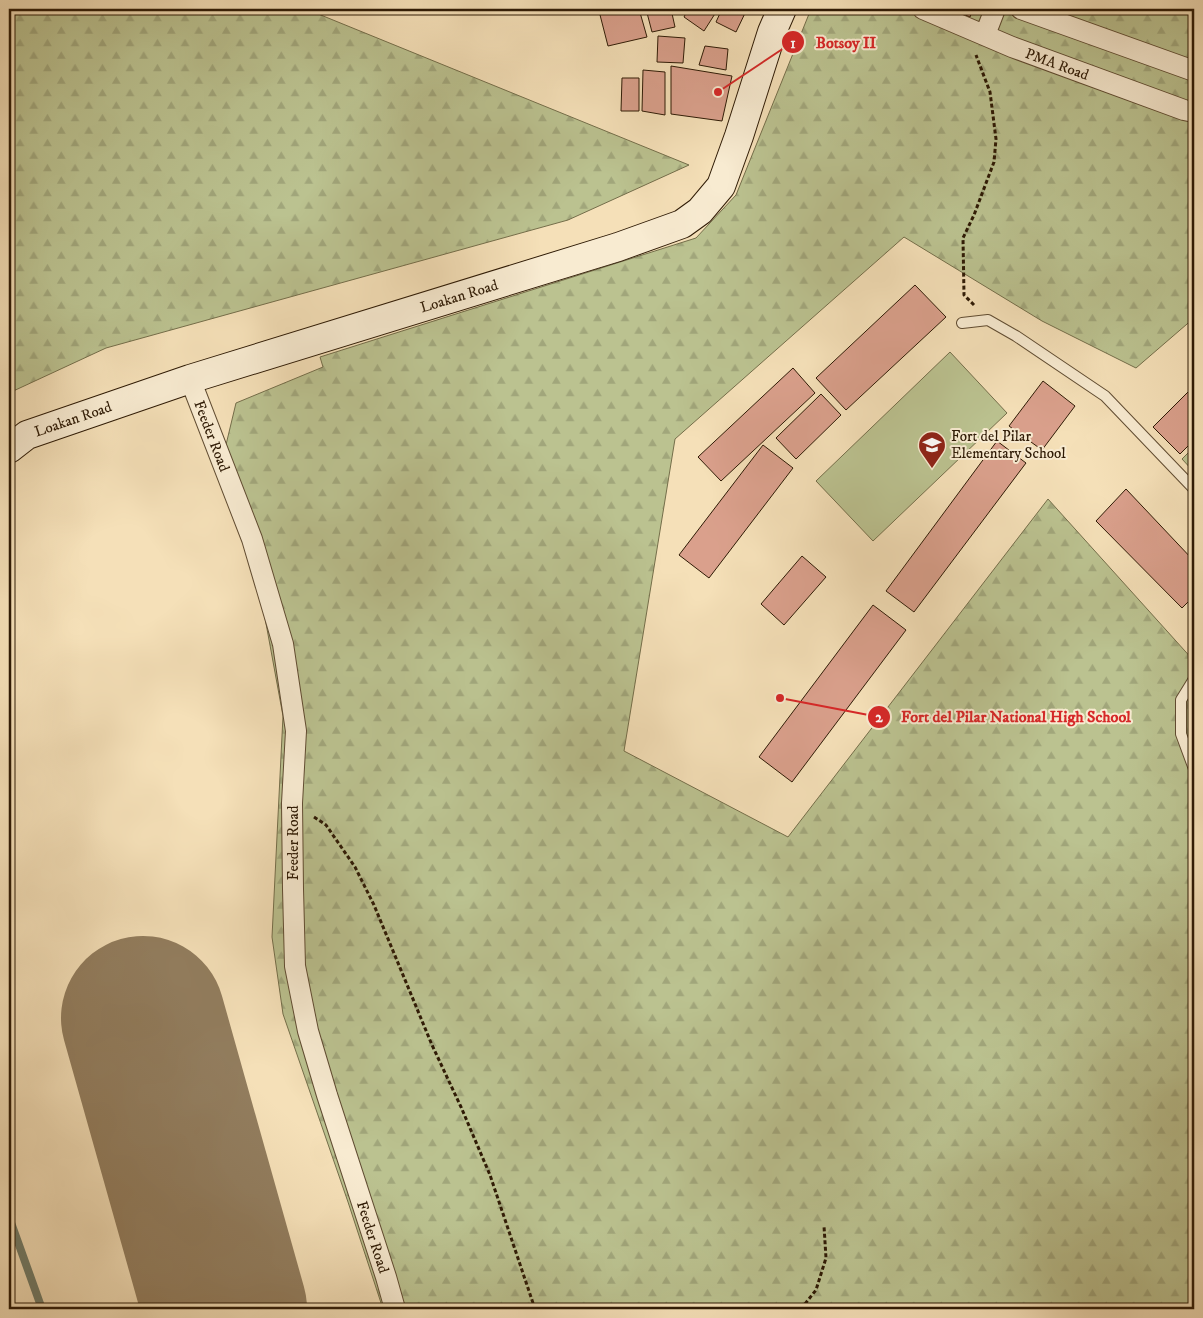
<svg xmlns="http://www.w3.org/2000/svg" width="1203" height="1318" font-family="'IM FELL DW Pica',serif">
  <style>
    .forest { fill: url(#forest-firs); stroke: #746e4a }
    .green { fill: #bbc290; stroke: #746e4a }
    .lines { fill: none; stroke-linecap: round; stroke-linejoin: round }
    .stream { stroke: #717c69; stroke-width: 8 }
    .runway { stroke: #927d5e; stroke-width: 164 }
    .building { fill: #daa08c; stroke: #2e1a05 }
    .lane-casing { stroke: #604c32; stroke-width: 12 }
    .street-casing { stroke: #604c32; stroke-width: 22 }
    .secondary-casing { stroke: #2e1a05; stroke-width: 30 }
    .path { stroke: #2e1a05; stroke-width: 3; stroke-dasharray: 4 2.5; stroke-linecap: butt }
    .lane { stroke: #f8ebd1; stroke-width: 10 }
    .street { stroke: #f8ebd1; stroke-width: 20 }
    .secondary { stroke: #f8ebd1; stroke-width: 28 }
    .labels { text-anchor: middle; stroke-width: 4; stroke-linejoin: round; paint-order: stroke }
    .street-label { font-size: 15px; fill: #2e1a05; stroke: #f8ebd1 }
    .poi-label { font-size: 15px; fill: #2e1a05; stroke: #f8ebd1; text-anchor: start }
    .leader { fill: none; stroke: #d62828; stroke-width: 2 }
    .callout-dot { fill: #d62828; stroke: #f8ebd1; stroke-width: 2 }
    .mark-label { font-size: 15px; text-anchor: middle; font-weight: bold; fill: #fff }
    .callout-label { font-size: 16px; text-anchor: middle; font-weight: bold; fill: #d62828; stroke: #f8ebd1; stroke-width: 4; stroke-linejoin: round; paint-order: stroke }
  </style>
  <defs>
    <pattern id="forest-firs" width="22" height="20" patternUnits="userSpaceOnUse" patternTransform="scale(1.25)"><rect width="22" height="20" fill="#bbc290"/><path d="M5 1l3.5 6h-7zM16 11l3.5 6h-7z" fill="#a1a67b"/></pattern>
  </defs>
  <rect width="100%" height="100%" fill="#f5e0b8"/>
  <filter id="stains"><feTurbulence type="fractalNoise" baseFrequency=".004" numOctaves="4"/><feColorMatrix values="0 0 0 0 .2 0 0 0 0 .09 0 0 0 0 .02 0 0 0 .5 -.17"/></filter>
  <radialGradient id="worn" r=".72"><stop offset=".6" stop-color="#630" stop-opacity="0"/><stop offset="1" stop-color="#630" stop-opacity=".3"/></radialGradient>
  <path class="forest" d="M9,9H306L689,165L568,220L106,348L9,393Z
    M811,9H1194V318L1136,368L1042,321L904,237L675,439L624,751L788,837L1048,499L1194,661V1309H383L348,1202L283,1014L272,937L283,716L265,618L246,547L219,474L236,403L323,367L320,357L696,238L736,195Z"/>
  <path class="green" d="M950,352L1007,413L873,541L816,481Z
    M1194,447V472L1182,459Z"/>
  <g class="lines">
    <path class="stream" d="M9,1217L42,1309"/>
    <path class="runway" d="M143,1018L225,1309"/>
  </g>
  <path class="building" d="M608,9H639L647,37L608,46L599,11Z
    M646,9H671L675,27L652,32Z
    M688,9H718L704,31L684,17Z
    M722,9H747L736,32L716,22Z
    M951,9H973L970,17Z
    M658,36L685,38L683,63L657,62Z
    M705,46L728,49L726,70L699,65Z
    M671,66L732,76L722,121L671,114Z
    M643,70L665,72V115L642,111Z
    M622,78H639V111H621Z
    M915,285L946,317L846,410L816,378Z
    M793,368L815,393L721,481L698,457Z
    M1043,381L1075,406L1042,450L1009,426Z
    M1194,386V440L1180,454L1153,427Z
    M821,394L841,415L796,459L776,438Z
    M997,441L1026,463L914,612L886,591Z
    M763,445L793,468L709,578L679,555Z
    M1126,489L1194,561V596L1182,608L1096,521Z
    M802,556L826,577L784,625L761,604Z
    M873,605L906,630L792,782L759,757Z"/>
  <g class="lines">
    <g class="lane-casing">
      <path id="lane" d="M962,323L988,320L1016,336L1105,396L1194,489
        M1194,679L1181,700V734L1194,769"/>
    </g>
    <g class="street-casing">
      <path id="street" d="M923,9L1012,47L1184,110L1194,112
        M1021,9L1194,71
        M985,35L995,9
        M190,379L252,539L283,644L296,731L292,803L293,889L295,966L308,1031L327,1095L386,1277L395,1309"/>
    </g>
    <g class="secondary-casing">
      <path id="secondary" d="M9,449L27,435L190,379L618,247L682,224L700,211L721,186L739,136L772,32L782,9"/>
    </g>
    <path class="path" d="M974,305L964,295L963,238L974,215L994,162L996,139L990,92L976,55
      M314,817L326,825L355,867L374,905L432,1045L461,1107L490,1175L535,1309
      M801,1309L816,1290L826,1258L824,1226"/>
    <use href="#lane" class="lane"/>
    <use href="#street" class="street"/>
    <use href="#secondary" class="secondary"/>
  </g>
  <defs>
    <g id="school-pin" transform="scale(1.4375)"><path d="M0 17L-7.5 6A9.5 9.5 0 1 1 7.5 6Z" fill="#8f2418" stroke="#f8ebd1"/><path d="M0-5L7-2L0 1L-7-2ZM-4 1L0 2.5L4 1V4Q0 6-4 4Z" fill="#fff"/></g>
  </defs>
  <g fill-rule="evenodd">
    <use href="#school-pin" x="932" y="445"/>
  </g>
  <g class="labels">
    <g class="street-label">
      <text transform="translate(1057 64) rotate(20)" y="5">PMA Road</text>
      <text transform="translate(459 296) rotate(-17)" y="5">Loakan Road</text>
      <text transform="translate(73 419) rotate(-19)" y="5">Loakan Road</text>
      <text transform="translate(212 436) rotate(69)" y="5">Feeder Road</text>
      <text transform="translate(293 843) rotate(-90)" y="5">Feeder Road</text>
      <text transform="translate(373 1237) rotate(72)" y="5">Feeder Road</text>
    </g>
    <g class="poi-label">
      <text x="951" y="441">Fort del Pilar<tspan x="951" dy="17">Elementary School</tspan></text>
    </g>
  </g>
  <path class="leader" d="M718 92L793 42M780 698L879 717"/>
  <g class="callout-dot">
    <circle cx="718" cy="92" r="5"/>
    <circle cx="780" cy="698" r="5"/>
    <circle cx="793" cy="42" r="12"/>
    <circle cx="879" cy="717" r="12"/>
  </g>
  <g class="mark-label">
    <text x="793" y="48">1</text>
    <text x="879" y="722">2</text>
  </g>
  <g class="callout-label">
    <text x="846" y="48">Botsoy II</text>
    <text x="1016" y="722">Fort del Pilar National High School</text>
  </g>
  <rect width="1203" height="1318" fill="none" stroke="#f5e0b8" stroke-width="30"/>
  <rect x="10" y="10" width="1183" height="1298" fill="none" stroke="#2e1a05" stroke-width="2.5"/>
  <rect x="15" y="15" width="1173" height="1288" fill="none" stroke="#2e1a05"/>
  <rect width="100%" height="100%" filter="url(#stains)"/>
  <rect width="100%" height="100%" fill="url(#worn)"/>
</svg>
